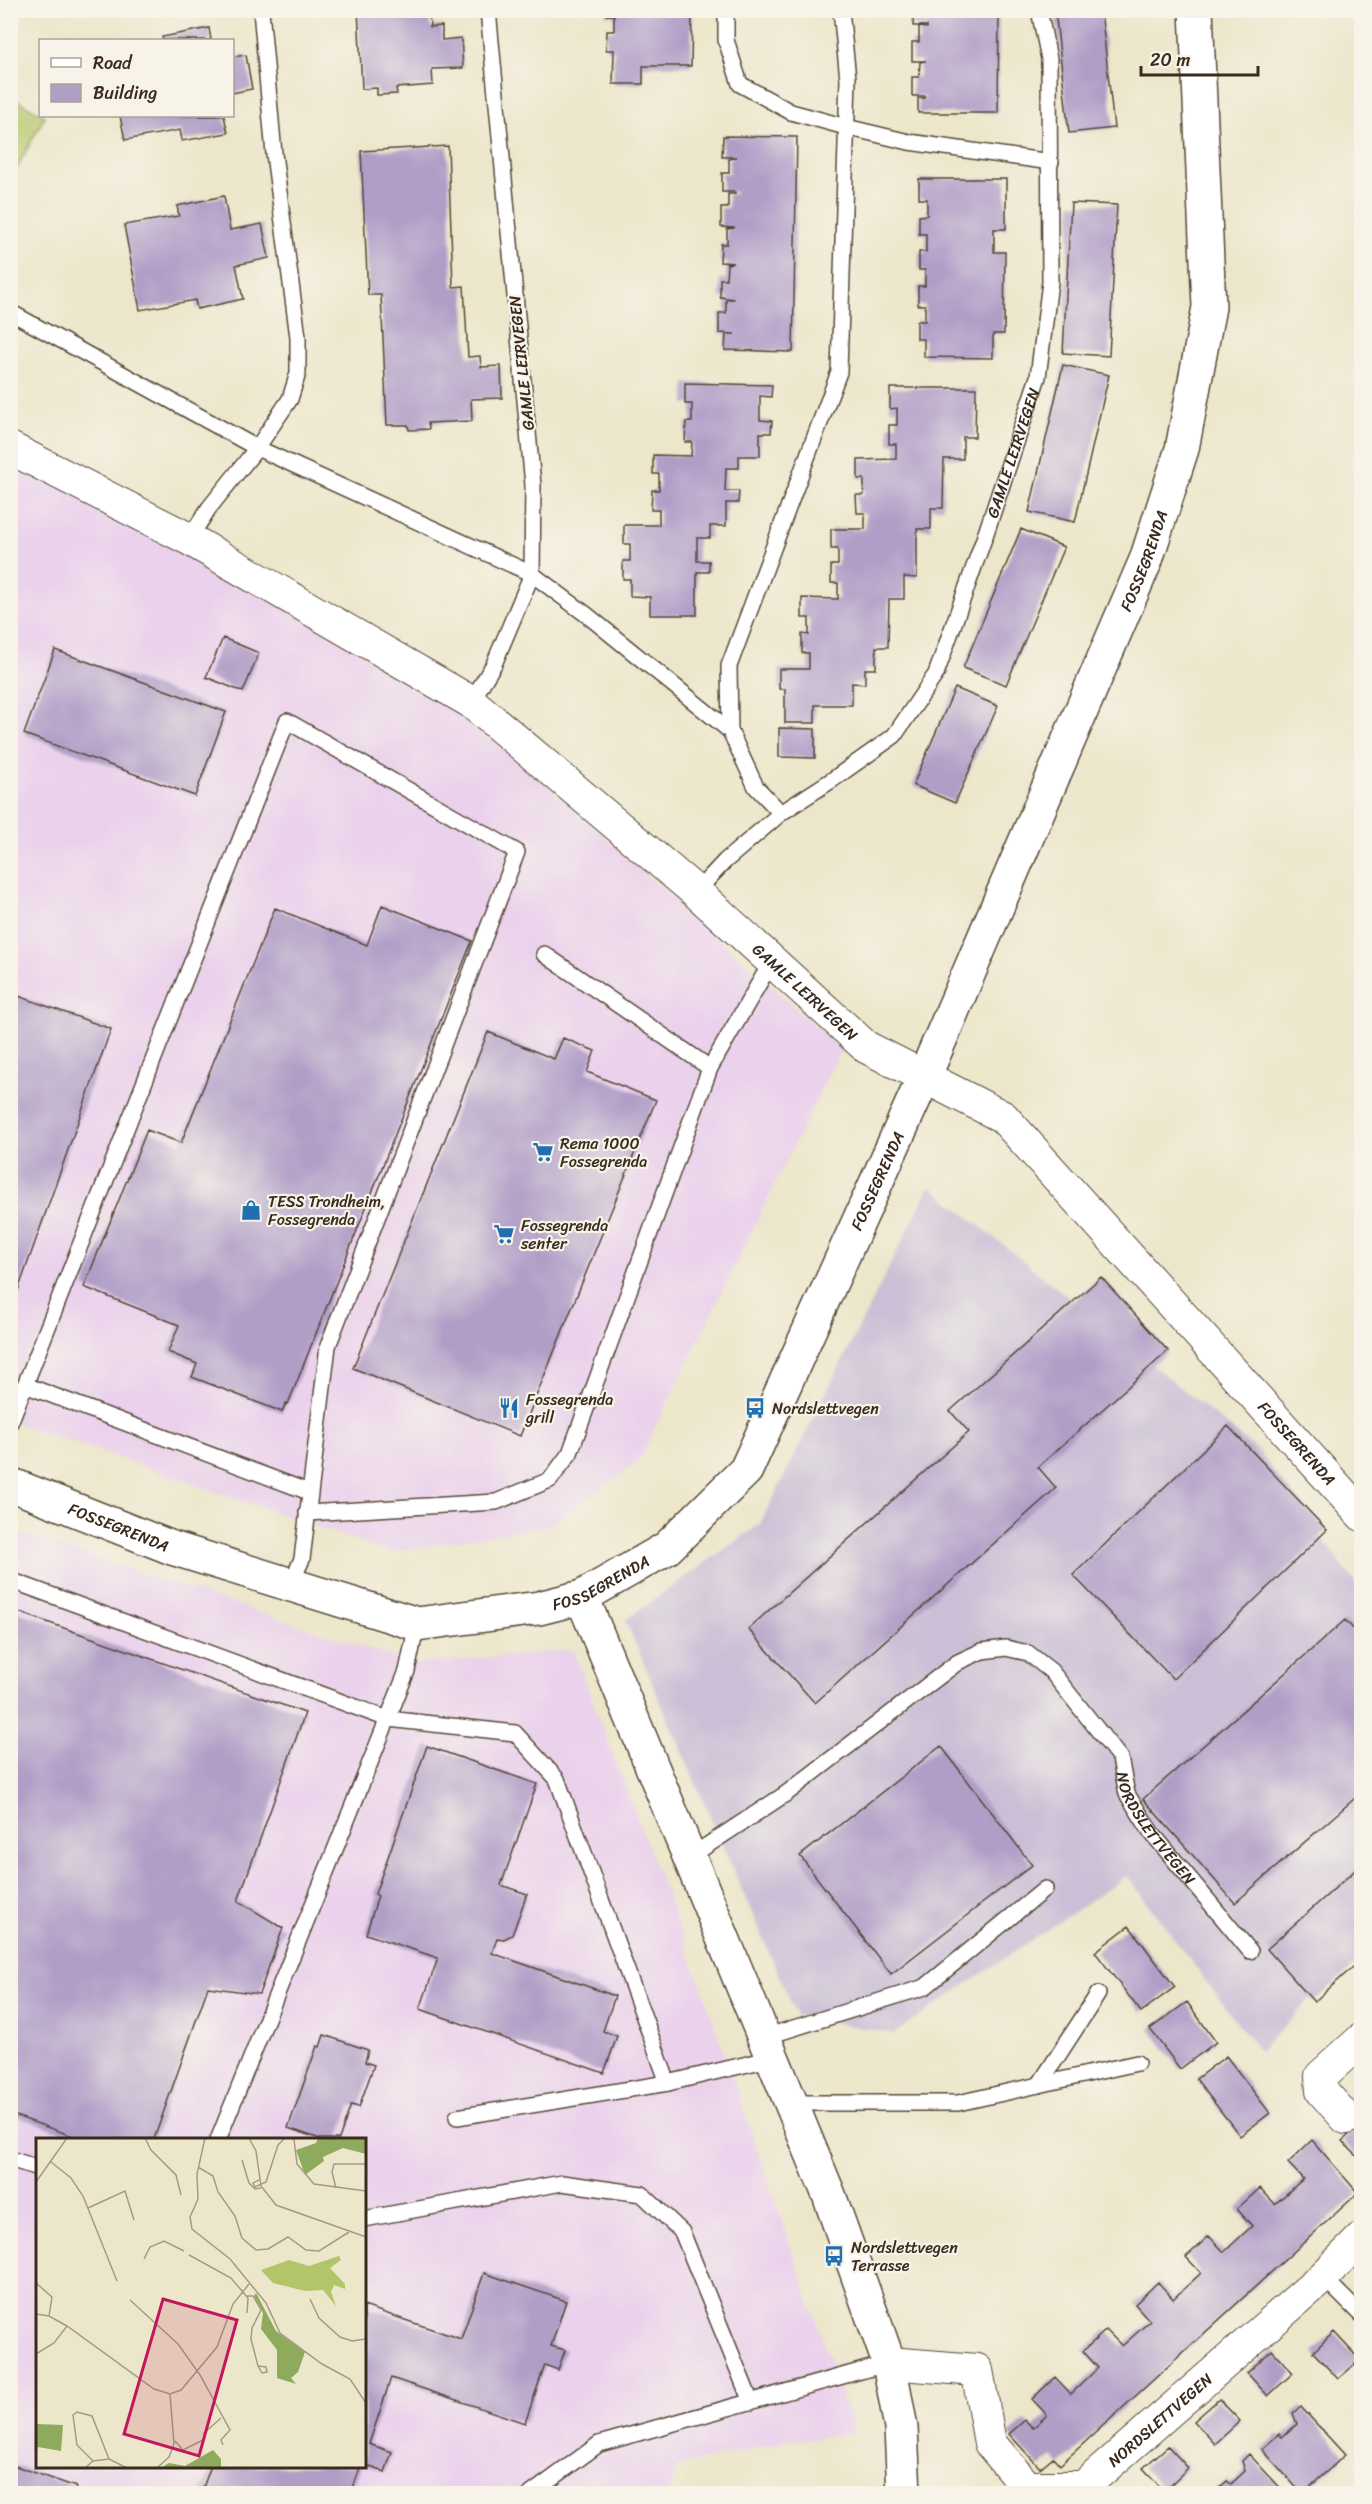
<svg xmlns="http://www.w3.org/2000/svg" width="1372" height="2504" font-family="Sriracha,sans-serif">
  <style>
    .built { fill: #ead1ec; fill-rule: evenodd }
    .industrial { fill: #cabfd6 }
    .green { fill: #b3c569; stroke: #777844; stroke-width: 1.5 }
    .building { fill: #b19ec7 }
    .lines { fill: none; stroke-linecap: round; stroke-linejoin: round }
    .service-casing { stroke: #564638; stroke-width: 18 }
    .minor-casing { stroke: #564638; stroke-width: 34 }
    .tertiary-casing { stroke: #564638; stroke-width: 36 }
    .service { stroke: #fff; stroke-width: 15 }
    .minor { stroke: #fff; stroke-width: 32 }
    .tertiary { stroke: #fff; stroke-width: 33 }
    .labels { text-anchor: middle; stroke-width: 4.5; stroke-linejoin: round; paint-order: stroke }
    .street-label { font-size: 16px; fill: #3b2a1e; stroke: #f7f3e8 }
    .poi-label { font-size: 16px; fill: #3b2a1e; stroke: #f7f3e8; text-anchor: start }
    .inset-road { fill: none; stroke: #a59b85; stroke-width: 1.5 }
    .view { fill: #c2185b; fill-opacity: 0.15; stroke: #c2185b; stroke-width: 3 }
    .inset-edge { fill: none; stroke: #3b2a1e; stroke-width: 3 }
  </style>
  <rect width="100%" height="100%" fill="#f7f3e8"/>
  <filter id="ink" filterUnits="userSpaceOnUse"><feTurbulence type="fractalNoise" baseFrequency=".0167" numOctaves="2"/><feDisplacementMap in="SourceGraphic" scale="12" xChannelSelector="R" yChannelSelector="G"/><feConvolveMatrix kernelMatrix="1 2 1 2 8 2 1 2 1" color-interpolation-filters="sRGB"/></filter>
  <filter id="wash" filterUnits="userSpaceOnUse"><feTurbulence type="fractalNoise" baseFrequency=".008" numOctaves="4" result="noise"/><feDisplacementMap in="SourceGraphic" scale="24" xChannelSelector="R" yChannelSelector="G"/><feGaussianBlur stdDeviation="1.35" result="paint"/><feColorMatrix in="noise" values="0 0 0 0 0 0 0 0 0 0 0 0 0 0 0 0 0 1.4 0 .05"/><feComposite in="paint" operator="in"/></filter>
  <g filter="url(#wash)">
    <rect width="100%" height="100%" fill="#ece6ca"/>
    <path class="built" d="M11,452L471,716L841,1049L639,1461L550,1525L390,1552L11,1421Z
      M11,1530L415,1664L573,1650L703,1991L855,2433L786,2441L678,2466L667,2493L11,2494ZM38,2140H364V2466H38Z"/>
    <path class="industrial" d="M930,1186L1259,1451L1361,1591V1947L1259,2052L1127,1876L893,2034L796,2015L625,1620L760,1524Z"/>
    <path class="green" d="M11,97L45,116L11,179Z"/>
    <g id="blocks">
      <path class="building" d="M358,10H429L430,27L442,26V40L461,38L463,68L432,69L433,85L396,88L397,94L377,95V88L362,89Z
        M606,10H692L691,66H643V84H613L614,50H606L607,31H614V15H606Z
        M914,10H999L998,113H918V98H925V96H912V77H919L920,62L926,61H912V42H919V27L927,28V26H913Z
        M1055,10H1101L1114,128L1069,133Z
        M209,28L211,40H163L162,37Z
        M246,55L252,89L232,93V57Z
        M120,116H224L228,133L182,141L180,130L125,140Z
        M723,136L797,137L793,352L725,350L726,334H735L719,333V313H726V299H734L720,297V279H726L727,264L734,263L720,262L721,244H727V229L735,228L721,227V208H728V194H735V192H722V173H729V159L736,157H722Z
        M448,146L453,287L464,286L468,357L480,356L481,367L501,366L502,398L471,399L472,421L428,423L429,429L409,430L408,425H387L381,295H368L361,151Z
        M919,179H1006V229H994V252H1005L1004,334H993V358L924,357V339H917V321H925V305H918V286H925V270H919V252H926V234H919V216L927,215V199H919Z
        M224,196L230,230L262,224L269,258L236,265L243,299L197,309L195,300L140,310L124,225L179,216L177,206Z
        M1071,203L1117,205L1109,356L1063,353Z
        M1063,365L1109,375L1075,522L1029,512Z
        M685,383L772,385L771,397L760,396V420L772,421L771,433H760V456H739V468H726L725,491H739L738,503H726V526H710V538H697V561H709V572H697V615H650V597L630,596V579H623V561H630V544H624V525H659V510H651L652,490H659V474H653V455L691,456L692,442H685L686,422H692V404H685Z
        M890,388H976L975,437H963V459H944L943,508H931V529H917V578L904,577V599H889L888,647H876V669H865V684L852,683V705H815V723H785V689H779V669H809V653H802V634L809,635V618H802V598L838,599V583H831V565H838V549H831V529H865V513H857L856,495H864V479H858V460L896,459V444H889V425H897V408L890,409Z
        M1021,529L1064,547L1006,685L963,668Z
        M223,638L259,653L243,692L206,677Z
        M55,650L226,712L195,796L24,734Z
        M955,688L998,706L955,803L913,785Z
        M779,728L815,729V758L779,757Z
        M382,905L472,941L288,1404L286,1403L282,1412L192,1377L197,1364L168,1352L179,1325L84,1287L147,1130L181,1143L275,908L367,945Z
        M10,993L111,1029L11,1310H10Z
        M488,1032L554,1059L563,1038L595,1051L587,1072L656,1100L520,1436L353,1368Z
        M1101,1277L1168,1351L1038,1467L1056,1488L815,1703L748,1629L969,1432L950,1411Z
        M1228,1426L1327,1530L1173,1679L1073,1575Z
        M10,1609L305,1713L238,1901L283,1928L259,1994L208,1987L154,2139H81L10,2114Z
        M1345,1620L1362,1638V1792L1235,1903L1143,1799Z
        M427,1746L537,1784L501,1885L527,1894L512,1935L504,1939L497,1938L492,1953L615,1996L603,2031L617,2036L604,2073L420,2009L438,1958L366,1934L378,1896L375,1894Z
        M941,1746L1032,1865L891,1974L800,1856Z
        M1362,1864V1959L1314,2002L1267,1949Z
        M1129,1926L1175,1987L1141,2012L1095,1952Z
        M1187,2002L1216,2042L1180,2069L1150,2029Z
        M324,2035L368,2050L365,2062L374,2065L359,2107L351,2105L339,2139H320L288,2128L317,2046L320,2047Z
        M1226,2056L1270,2113L1240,2136L1196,2079Z
        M1362,2123V2161L1342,2141Z
        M1312,2140L1358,2193L1060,2465L1053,2457L1040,2468L1009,2434L1025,2420L1033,2428L1047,2415L1032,2399L1055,2377L1071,2394L1098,2368L1083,2351L1106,2330L1122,2346L1150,2321L1135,2304L1158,2282L1173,2299L1201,2273L1186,2257L1209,2236L1224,2252L1252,2226L1237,2209L1260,2188L1275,2204L1303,2179L1288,2163Z
        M484,2273L566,2301L551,2346L565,2350L558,2370L545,2365L525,2423L391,2378L369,2444L392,2452L385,2472L364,2465V2306L461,2339Z
        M1334,2332L1360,2360L1338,2379L1313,2352Z
        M1272,2350L1293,2373L1268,2396L1247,2373Z
        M1219,2399L1240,2421L1215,2444L1194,2421Z
        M1301,2407L1345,2455L1302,2494L1262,2449L1279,2434L1282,2437L1297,2424L1293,2413Z
        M1168,2446L1188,2468L1164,2491L1143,2468Z
        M1249,2454L1285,2493H1213L1227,2481L1231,2484L1245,2471L1242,2461Z
        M10,2464L76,2487L74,2493H10Z
        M211,2466H361L351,2493H201Z"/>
    </g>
  </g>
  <g filter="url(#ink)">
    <use href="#blocks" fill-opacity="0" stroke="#564638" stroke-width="1.5"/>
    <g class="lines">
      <g class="service-casing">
        <g id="service">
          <path d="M726,10V40L740,84L791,112L846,127L909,142L1051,162"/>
          <path d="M10,312L257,448L532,574L587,615L730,731"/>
          <path d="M189,539L209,508L257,448L290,399L298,373V337L274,154L261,10"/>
          <path d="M471,702L494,664L532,574L533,485L488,10"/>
          <path d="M781,813L756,787L730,731L729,666L839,372L848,79L841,10"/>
          <path id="s1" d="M696,892L725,861L781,813L832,780L894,736L936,674L986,533L1038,377L1050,282L1049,59L1039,10"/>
          <path d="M544,954L710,1068"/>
          <path d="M25,1385L309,1492"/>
          <path d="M10,1423L287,721L517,852L328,1346L302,1559L290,1586"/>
          <path d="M307,1513L496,1502L550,1480L570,1453L710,1068L772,961"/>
          <path d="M10,1580L388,1719L515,1733L557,1779L668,2083"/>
          <path id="s2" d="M691,1856L787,1793L958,1662L982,1651L1006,1648L1028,1653L1051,1671L1120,1758L1127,1794L1151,1832L1250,1951"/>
          <path d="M765,2037L925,1987L1045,1889"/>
          <path d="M1039,2085L1098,1994"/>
          <path d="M792,2103H958L1137,2063"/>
          <path d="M457,2117L668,2083L773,2058"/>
          <path d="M218,2140L407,1671L417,1624"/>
          <path d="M10,2159L38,2168"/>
          <path d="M364,2219L562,2183L642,2194L682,2232L751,2402"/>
          <path d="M1323,2277L1362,2316"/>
          <path d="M531,2494L599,2444L889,2363"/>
        </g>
      </g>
      <g class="minor-casing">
        <g id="minor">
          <path id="s3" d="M10,448L189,539L471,702L696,892L866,1047L1003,1117L1362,1515"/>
          <path d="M1346,2118L1322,2091L1321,2076L1362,2039"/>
          <path id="s4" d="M889,2363L977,2370L990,2443L1027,2487H1083L1323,2277L1362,2238"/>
        </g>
      </g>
      <g class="tertiary-casing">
        <g id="tertiary">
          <path id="s5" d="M10,1484L172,1548L417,1624L539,1608L582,1597L667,1548L746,1470L925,1075L1146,560L1182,449L1209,307L1196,10"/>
          <path d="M582,1597L829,2195L889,2363L901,2428L904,2494"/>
        </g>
      </g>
      <use href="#service" class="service"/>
      <use href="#minor" class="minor"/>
      <use href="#tertiary" class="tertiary"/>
    </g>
  </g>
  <defs>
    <g id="supermarket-bare" transform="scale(1.62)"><path d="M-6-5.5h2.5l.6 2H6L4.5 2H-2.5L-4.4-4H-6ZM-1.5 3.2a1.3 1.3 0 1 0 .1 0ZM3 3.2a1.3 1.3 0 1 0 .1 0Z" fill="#1f6fb2" stroke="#f7f3e8" stroke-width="2.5" paint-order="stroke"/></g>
    <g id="shop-bare" transform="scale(1.62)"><path d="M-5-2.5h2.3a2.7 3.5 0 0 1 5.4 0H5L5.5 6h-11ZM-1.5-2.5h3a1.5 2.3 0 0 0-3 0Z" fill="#1f6fb2" stroke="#f7f3e8" stroke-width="2.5" paint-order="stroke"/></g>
    <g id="restaurant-bare" transform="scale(1.62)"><path d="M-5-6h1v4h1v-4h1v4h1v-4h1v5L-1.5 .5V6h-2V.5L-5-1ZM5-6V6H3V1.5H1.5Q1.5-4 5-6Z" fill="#1f6fb2" stroke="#f7f3e8" stroke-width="2.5" paint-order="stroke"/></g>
    <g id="bus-bare" transform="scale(1.62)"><path d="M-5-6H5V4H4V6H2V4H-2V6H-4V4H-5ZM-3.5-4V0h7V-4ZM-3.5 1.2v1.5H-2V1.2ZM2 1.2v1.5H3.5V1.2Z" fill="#1f6fb2" stroke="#f7f3e8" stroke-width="2.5" paint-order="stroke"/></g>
  </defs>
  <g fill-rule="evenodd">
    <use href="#supermarket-bare" x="543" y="1152"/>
    <use href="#shop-bare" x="251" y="1210"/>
    <use href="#supermarket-bare" x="504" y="1234"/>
    <use href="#restaurant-bare" x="509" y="1408"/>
    <use href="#bus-bare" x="755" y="1408"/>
    <use href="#bus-bare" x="834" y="2256"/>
  </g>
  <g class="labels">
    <g class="street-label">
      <text transform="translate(521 363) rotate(-96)" y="6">GAMLE LEIRVEGEN</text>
      <text dy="6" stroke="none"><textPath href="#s1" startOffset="562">GAMLE LEIRVEGEN</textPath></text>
      <text dy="6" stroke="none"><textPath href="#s5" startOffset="1800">FOSSEGRENDA</textPath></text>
      <text dy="6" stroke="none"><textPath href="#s3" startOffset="969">GAMLE LEIRVEGEN</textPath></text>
      <text dy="6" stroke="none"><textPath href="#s5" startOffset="1125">FOSSEGRENDA</textPath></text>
      <text dy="6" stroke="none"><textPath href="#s3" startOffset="1644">FOSSEGRENDA</textPath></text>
      <text dy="6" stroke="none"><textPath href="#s5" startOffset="117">FOSSEGRENDA</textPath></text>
      <text dy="6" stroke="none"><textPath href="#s5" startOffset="621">FOSSEGRENDA</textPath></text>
      <text dy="6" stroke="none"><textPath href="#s2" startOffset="624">NORDSLETTVEGEN</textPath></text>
      <text dy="6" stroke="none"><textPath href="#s4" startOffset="378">NORDSLETTVEGEN</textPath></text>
    </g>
    <g class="poi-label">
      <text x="560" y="1149">Rema 1000<tspan x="560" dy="18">Fossegrenda</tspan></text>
      <text x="268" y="1207">TESS Trondheim,<tspan x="268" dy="18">Fossegrenda</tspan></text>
      <text x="521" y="1231">Fossegrenda<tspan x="521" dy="18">senter</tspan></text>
      <text x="526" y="1405">Fossegrenda<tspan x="526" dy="18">grill</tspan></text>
      <text x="772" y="1414">Nordslettvegen</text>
      <text x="851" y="2253">Nordslettvegen<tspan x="851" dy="18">Terrasse</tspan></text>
    </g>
  </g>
  <g transform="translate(36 2138)">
    <rect width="330" height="330" fill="#ece6ca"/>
    <path d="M303,118L305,122L294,130L309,146V151L298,147L295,154L300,168L287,152L269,153L237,145L225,132L253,122L273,128Z" fill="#b3c569"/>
    <path d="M282,0H324L330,2V16L307,10L287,19L288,23L269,37L260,12L280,5ZM220,155L240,193L269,214L262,234L255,240L260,246L241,240V212L225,191L227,175L218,158ZM0,286L27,287L25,313L2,309L0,317ZM177,312L185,321V330H125L133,325L149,328Z" fill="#8eaa5d"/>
    <path class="inset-road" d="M109,0L115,12L140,37L145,57M169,0L161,36L162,61L154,79L156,91L194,121L230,165L244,195L286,226L314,241L330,265M213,0L220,13L225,48L240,67L330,99M254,0L258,1L261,26L278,46L330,53M206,22L213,45L219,51L225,50M15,24L35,40L47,58L81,143M162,29L177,38L182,54L199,78L206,100L220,112L232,111L252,99L270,112L283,113L313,94M223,42L217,45L219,49L230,44L242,7L249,0M0,44L31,0M300,50L296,34L298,26H330M52,70L89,53L98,82M153,117L195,140L212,160L211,175M108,121L114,109L128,103L148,113M0,145L16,159L13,178M210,158H217L225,172L216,190L215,201L222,228L226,235L231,234L230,229L222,228M274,161L283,180L304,199L316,203L330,201M94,162L142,206L164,237L194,292L185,302L187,307M0,176L13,178L31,188L118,251L134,256L145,252L181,209L197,166L213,146M0,216L18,205L31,188M167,296L185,280M139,303L147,312L167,302M57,323L41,307L37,277L41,274L56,278L73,321M49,330L57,323L73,321L91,330M121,330L133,319L138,306L134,256"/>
    <path class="view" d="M127,161L201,182L163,318L88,296Z"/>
    <rect width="330" height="330" class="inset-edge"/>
  </g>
  <rect width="1372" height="2504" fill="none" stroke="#f7f3e8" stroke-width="36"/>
  <rect x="39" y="39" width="195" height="78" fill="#f7f3e8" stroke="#aca397" stroke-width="1.5"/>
  <rect x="51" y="58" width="30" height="9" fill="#ffffff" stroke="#aca397" stroke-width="1.5"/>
  <text x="93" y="69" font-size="18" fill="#3b2a1e">Road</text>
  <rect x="51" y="84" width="30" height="18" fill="#b19ec7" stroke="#aca397" stroke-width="1.5"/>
  <text x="93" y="99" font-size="18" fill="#3b2a1e">Building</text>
  <path d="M1141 66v9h117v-9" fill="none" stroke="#3b2a1e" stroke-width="3"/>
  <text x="1150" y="66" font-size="18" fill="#3b2a1e" stroke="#f7f3e8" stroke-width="4.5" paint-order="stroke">20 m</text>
</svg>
